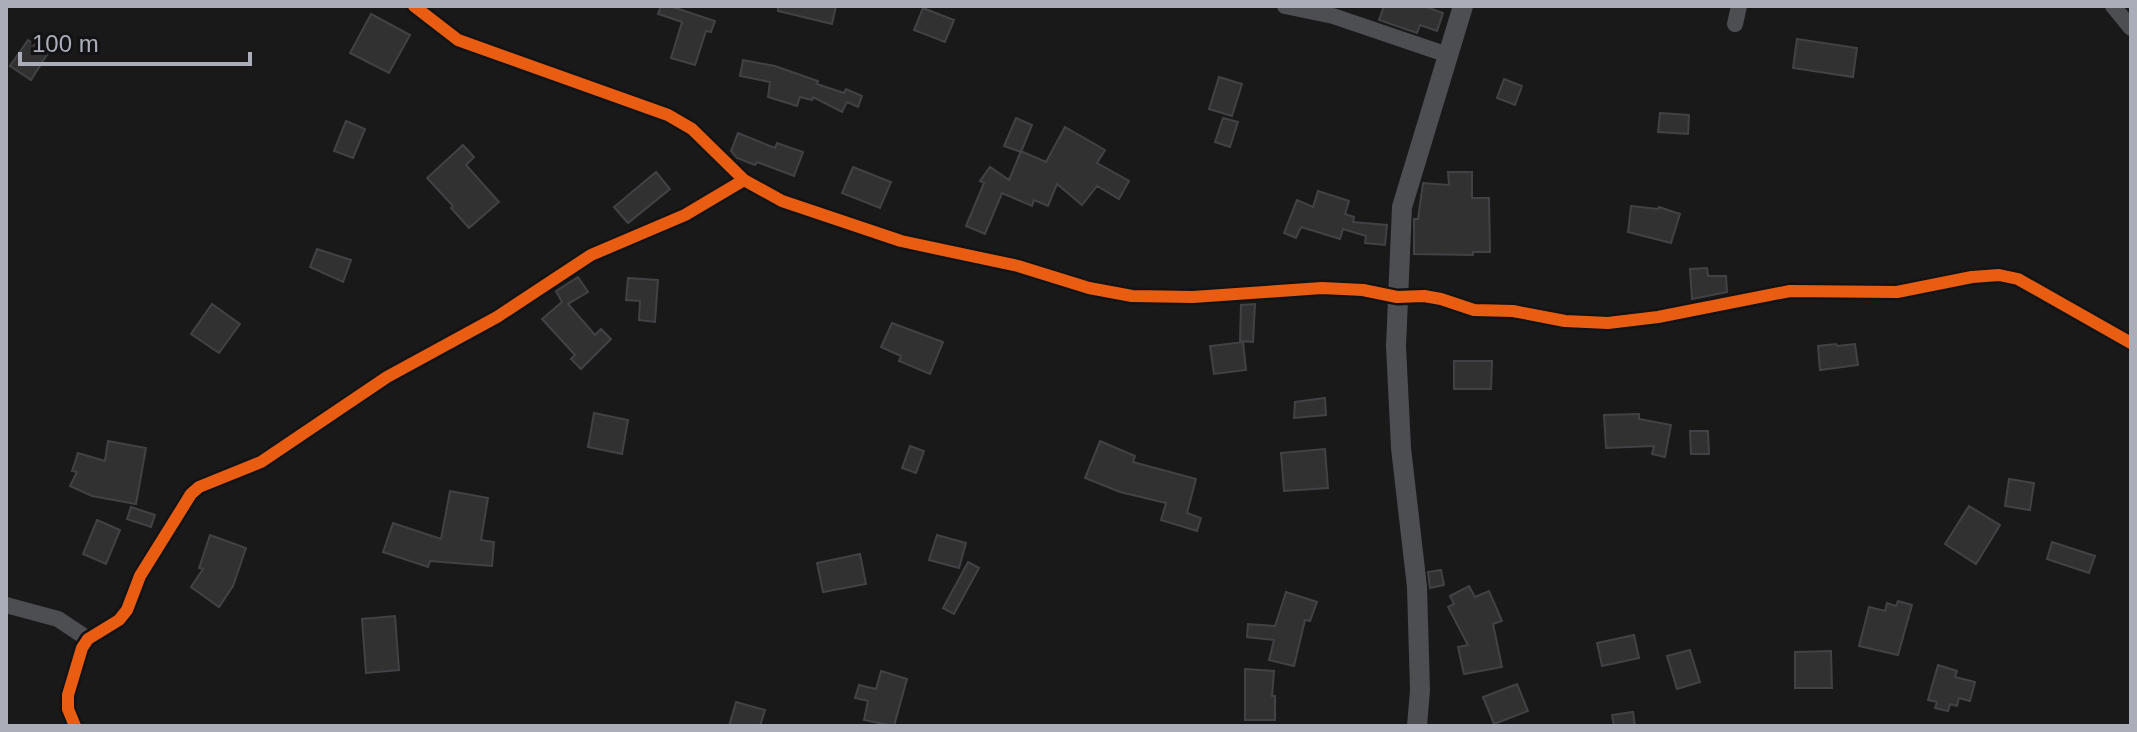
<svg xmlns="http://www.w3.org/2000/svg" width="2137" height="732" font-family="Helvetica,sans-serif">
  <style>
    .building { fill: #313131; stroke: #414245; stroke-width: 2 }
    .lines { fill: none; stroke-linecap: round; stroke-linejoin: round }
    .minor { stroke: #4d4e52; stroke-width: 16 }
    .tertiary { stroke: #4d4e52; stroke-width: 20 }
    .cycleway-casing { stroke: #131315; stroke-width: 17 }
    .cycleway { stroke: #e95d12; stroke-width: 12 }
  </style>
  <rect width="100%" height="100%" fill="#191919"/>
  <path class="building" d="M661,6H670L715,21L711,32L706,31L695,65L671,58L682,22L658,14Z
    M778,6H836L832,24L778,11Z
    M1384,6H1424L1443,13L1437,31L1420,25L1417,33L1379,20Z
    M923,8L954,20L945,42L914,30Z
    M371,14L410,35L389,73L350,53Z
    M1797,39L1857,48L1853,77L1793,68Z
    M28,40L48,53L31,80L10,66Z
    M743,60L775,66L818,81L817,84L844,93L846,89L862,96L858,107L847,102L842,112L813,97L812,100L800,97L797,106L768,97L770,82L740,76Z
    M1219,77L1242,84L1232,116L1209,109Z
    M1504,79L1522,86L1515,105L1497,98Z
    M1660,113L1689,115L1688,134L1658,132Z
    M1016,118L1032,125L1021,152L1004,146Z
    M1223,118L1238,122L1230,147L1215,142Z
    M346,121L365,129L353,158L334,151Z
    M1065,127L1105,150L1097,163L1129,181L1119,199L1097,186L1082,205L1057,184L1048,206L1034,200L1032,206L1002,193L985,234L966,226L984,183L980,181L990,167L1009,180L1021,151L1046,162Z
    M738,133L775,148L777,143L803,152L794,176L757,162L755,165L737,158L731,151Z
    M463,145L474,157L466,165L499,202L469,228L451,208L453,206L427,178Z
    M853,167L891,182L880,208L842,193Z
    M656,172L670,189L628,223L614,207Z
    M1448,172H1472V198H1489L1490,252H1473V255L1414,254V219H1418L1423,183L1449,185Z
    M1318,191L1349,201L1345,214L1354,217L1353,222L1387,225L1385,245L1365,243L1366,236L1343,229L1340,239L1301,227L1296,238L1284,233L1297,200L1313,207Z
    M1631,206L1658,209L1659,207L1680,214L1671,243L1628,232Z
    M317,249L351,260L343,282L310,267Z
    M1707,268L1708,276H1726L1727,292L1692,299L1690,269Z
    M578,277L588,292L568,304L595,335L601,329L611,339L581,369L571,359L575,355L542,319L562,302L556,291Z
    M628,278L658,280L655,322L639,320L640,301L626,300Z
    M212,304L240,324L219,353L191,334Z
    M1255,304L1253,342L1240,341L1241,305Z
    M892,323L943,342L930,374L899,361L901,356L881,347Z
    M1243,342L1246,370L1214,374L1210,346Z
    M1836,344L1837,346L1855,344L1858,365L1820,370L1818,346Z
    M1454,361H1492L1491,389H1454Z
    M1325,398L1326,415L1294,418L1295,402Z
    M594,413L628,420L622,454L588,447Z
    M1639,414V419L1671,425L1665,457L1652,454L1654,446L1606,448L1604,415Z
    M1690,431H1708L1709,454H1691Z
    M108,441L146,448L136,504L92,496L70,486L77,472L72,471L78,453L105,461Z
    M1100,441L1135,456L1133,462L1196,479L1187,513L1201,518L1197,531L1161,520L1166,503L1120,492L1085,478Z
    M910,446L924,451L916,473L902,468Z
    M1325,449L1328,488L1284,491L1281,453Z
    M2009,479L2034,483L2030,510L2005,506Z
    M450,491L488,498L481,540L494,542L492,566L430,561L428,567L383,552L393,523L441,539Z
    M1969,506L2000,525L1976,564L1945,544Z
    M131,507L155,515L151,527L127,519Z
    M97,520L120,530L106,564L83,554Z
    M210,535L246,548L233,586L219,607L191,587L203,569L199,568Z
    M937,535L966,543L959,568L929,560Z
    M2052,542L2095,556L2089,573L2047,559Z
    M860,554L866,584L823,592L817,563Z
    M968,562L979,568L954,614L943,608Z
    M1441,570L1444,585L1430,588L1428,572Z
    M1469,586L1475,597L1489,591L1502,621L1493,624L1502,667L1464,674L1458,647L1468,645L1448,607L1454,604L1450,596Z
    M1286,592L1317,602L1310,621L1305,620L1294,666L1269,660L1274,640L1247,637L1248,624L1275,626Z
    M1898,601L1912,605L1898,655L1859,646L1869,607L1885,611L1887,603L1896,606Z
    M395,616L399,670L366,673L362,619Z
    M1634,635L1639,658L1602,666L1597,643Z
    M1690,650L1700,682L1677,689L1667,656Z
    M1831,651L1832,688H1795V652Z
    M1938,665L1957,671L1955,677L1975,682L1970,701L1959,698L1957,706L1950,704L1948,711L1935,708L1937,702L1928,700Z
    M1245,669L1274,671L1272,696H1275V720H1245Z
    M881,671L907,679L894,726L864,720L868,701L855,698L859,685L876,689Z
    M1517,684L1528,711L1494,724L1483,697Z
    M736,702L765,710L760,726H729Z
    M1633,712L1635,726H1614L1612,715Z"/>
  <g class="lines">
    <path class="minor" d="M414,6L458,40L668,115L692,129L744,180L782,201L901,241L1018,266L1089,288L1132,296L1193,297L1322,288L1363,290L1397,297L1424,296L1441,299L1474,310L1513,311L1565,321L1608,323L1658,317L1790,291L1897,292L1972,277L1999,275L2018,279L2131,343
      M1285,6L1333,16L1448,55
      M2113,6L2131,28
      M1735,24L1739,6
      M6,605L58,619L88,639
      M75,726L68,709V695L82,648L88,639L119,620L127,610L140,576L191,494L199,487L261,462L387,377L497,317L591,255L685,215L744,180"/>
    <path class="tertiary" d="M1417,726L1420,690L1417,587L1401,448L1396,346L1402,207L1463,6"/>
    <g class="cycleway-casing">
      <path id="cycleway" d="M414,6L458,40L668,115L692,129L744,180L782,201L901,241L1018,266L1089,288L1132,296L1193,297L1322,288L1363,290L1397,297L1424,296L1441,299L1474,310L1513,311L1565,321L1608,323L1658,317L1790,291L1897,292L1972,277L1999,275L2018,279L2131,343
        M75,726L68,709V695L82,648L88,639L119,620L127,610L140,576L191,494L199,487L261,462L387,377L497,317L591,255L685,215L744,180"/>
    </g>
    <use href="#cycleway" class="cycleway"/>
  </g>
  <rect width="2137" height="732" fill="none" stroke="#abaeb9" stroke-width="16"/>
  <path d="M20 52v12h230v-12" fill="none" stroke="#abaeb9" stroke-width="4"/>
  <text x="32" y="52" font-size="24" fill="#abaeb9" stroke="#131315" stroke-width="6" paint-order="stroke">100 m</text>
</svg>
